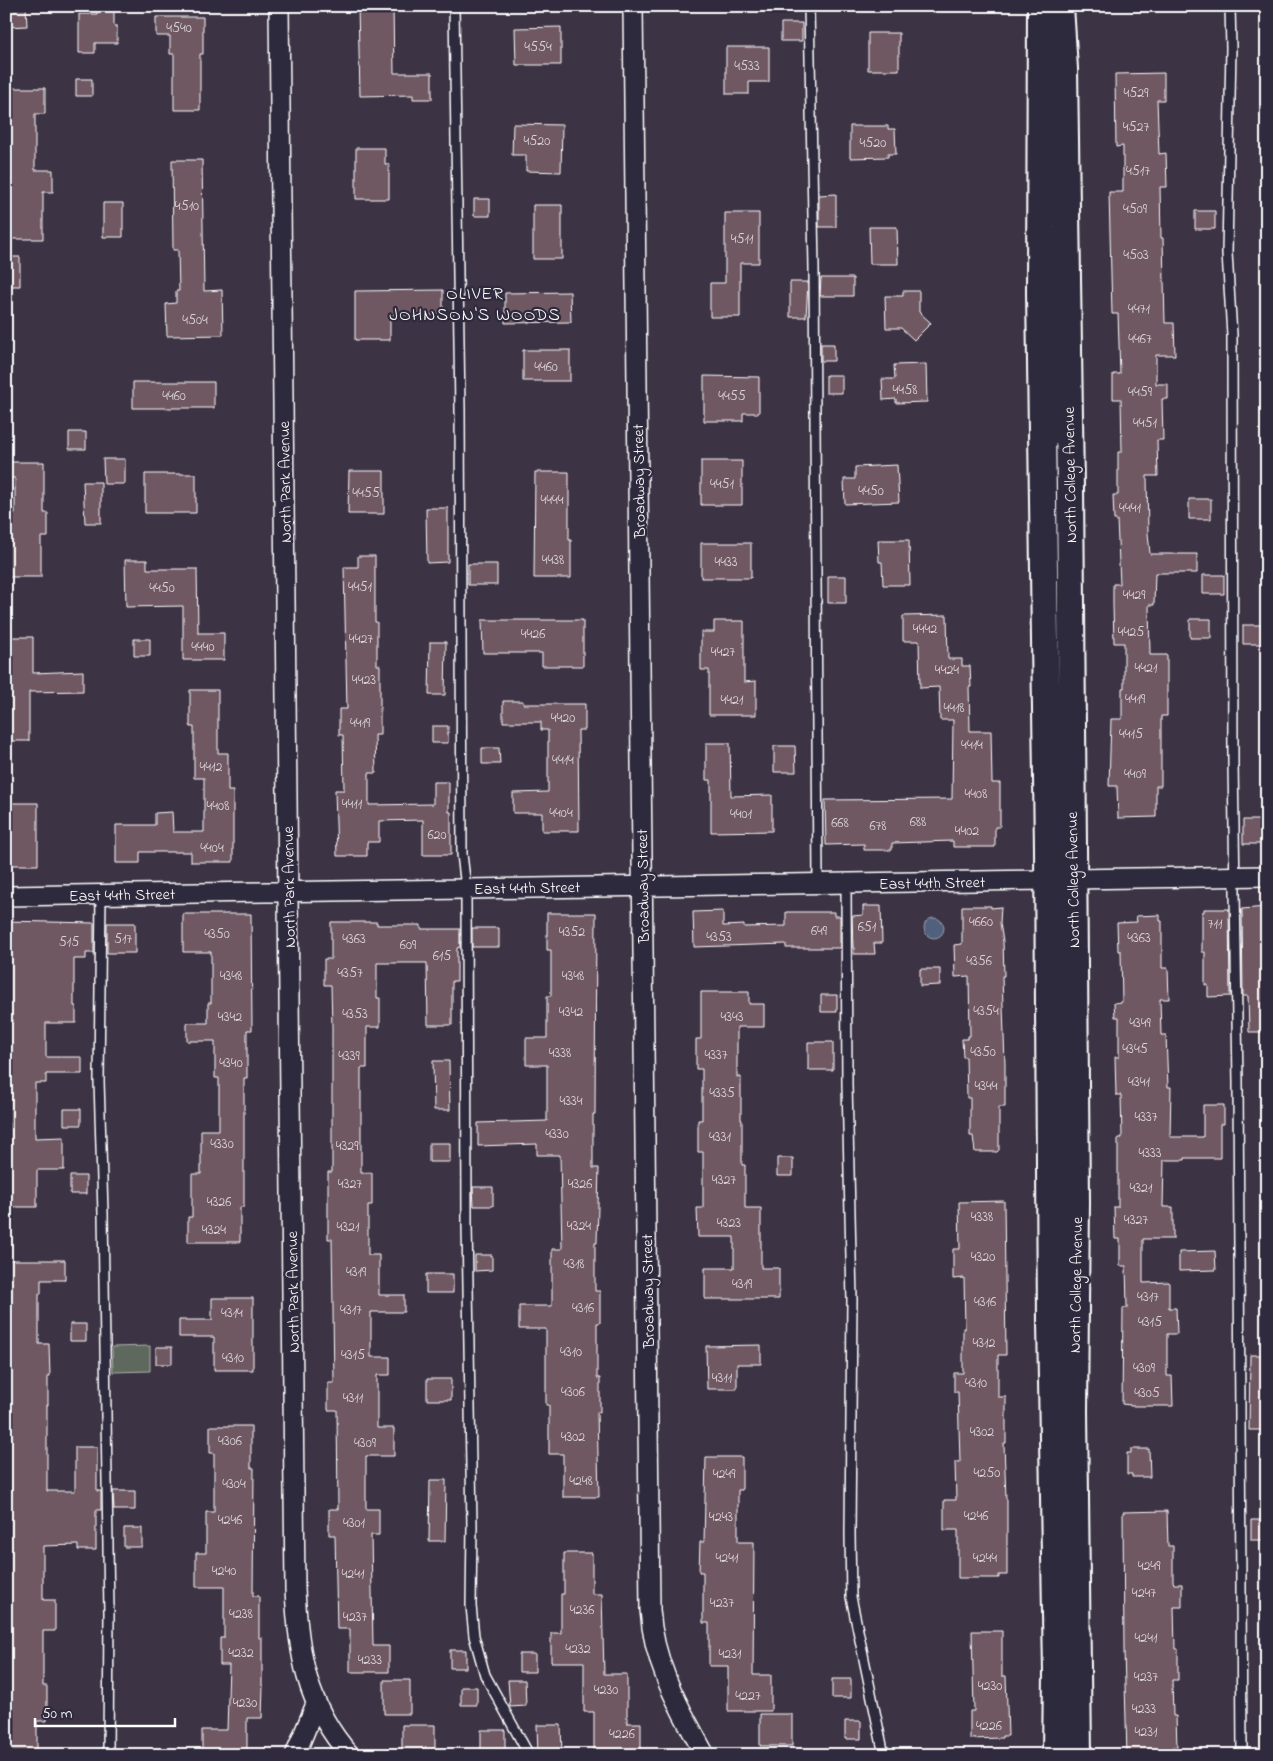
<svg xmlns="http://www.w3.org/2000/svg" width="1273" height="1761" font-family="'Indie Flower',sans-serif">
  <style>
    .green { fill: #5e685d; stroke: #aeb4ae }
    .water { fill: #51617b; stroke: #97a0b0 }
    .building { fill: #705862; stroke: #fff }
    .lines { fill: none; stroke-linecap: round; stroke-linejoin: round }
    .service-casing { stroke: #fff; stroke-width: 12 }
    .minor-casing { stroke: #fff; stroke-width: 22 }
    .secondary-casing { stroke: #fff; stroke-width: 30 }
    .service { stroke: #2f2a3d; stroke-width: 9 }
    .minor { stroke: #2f2a3d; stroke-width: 19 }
    .secondary { stroke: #2f2a3d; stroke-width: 26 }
    .labels { text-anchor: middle; stroke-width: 4.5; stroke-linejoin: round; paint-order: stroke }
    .number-label { font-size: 14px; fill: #dbd5d8 }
    .street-label { font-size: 16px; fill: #fff; stroke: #2f2a3d }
    .neighbourhood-label { font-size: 18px; letter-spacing: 1px; fill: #fff; stroke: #2f2a3d }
  </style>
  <rect width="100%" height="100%" fill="#3c3344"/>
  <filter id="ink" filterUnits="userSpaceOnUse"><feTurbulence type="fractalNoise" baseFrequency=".02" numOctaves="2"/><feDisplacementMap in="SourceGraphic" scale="10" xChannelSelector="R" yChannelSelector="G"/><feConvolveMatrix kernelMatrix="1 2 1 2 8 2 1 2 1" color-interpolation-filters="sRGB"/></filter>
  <g filter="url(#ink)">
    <path class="green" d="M150,1346V1371L113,1372L112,1347Z"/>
    <path class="water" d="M924 928a10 10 0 1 1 20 0a10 10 0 1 1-20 0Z"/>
    <path class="building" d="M6,6H26L27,26L6,27Z
      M97,6H114V26H117V43H95V53H79V14H97Z
      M358,6H393L394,73H432V99H413V95L360,96Z
      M156,17H203V54H200V110H174V54H170V36H156Z
      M781,23H802V41H781Z
      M561,27V65H516L515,28Z
      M868,33H899V70H868Z
      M726,47H769V82H749V94H726Z
      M1164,73V100H1157L1159,154L1166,153L1167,187H1160L1161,238H1163L1165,323H1174L1175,355H1156V384H1168V399H1162L1163,440H1157L1158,476H1147L1148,533L1150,554H1197V573H1155L1154,605H1149L1150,655H1167V716H1161V786H1156V817L1118,818L1117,786H1109L1111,719H1122V688H1124V643H1114L1113,605V584H1120L1117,520H1114L1113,495H1118V452H1122L1121,399H1113V374H1120L1118,314H1112L1109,192H1123V146L1116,147L1115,74Z
      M76,79H92V96H76Z
      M6,88H45V114H35V170H53V192H43V239H7Z
      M513,124L562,125L561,172L526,171V155H512Z
      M850,126H888V129H895L896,154H888V157L850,158Z
      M356,148H385V164H389V199H356Z
      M172,160H202L204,291L222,290L223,335L167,336L166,304L176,303V291H179L178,250H173Z
      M836,194V227H819V195Z
      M474,199H490V216H474Z
      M103,203H123V237H103Z
      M533,205H562V259H533Z
      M1195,211H1215V229H1195Z
      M725,213H759V263H740V317H710V283H725Z
      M869,227H897L898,264H870Z
      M6,257H20V286H6Z
      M821,278H853V296H820Z
      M790,282H808L806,317H790Z
      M443,290V315H390V340H355V291Z
      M903,291H919V312L931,323L914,340L901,328H886L885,296H903Z
      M570,292L571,322L505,323V293Z
      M821,344H834V361H821Z
      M523,350H570V381H523Z
      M926,364L927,402L896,403V399L883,400L882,379H895L894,365Z
      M826,375H842V393H826Z
      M704,376L759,377V413H743V421H704Z
      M133,382H214V408H133Z
      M69,432H86V449H69Z
      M103,459H125V484H104Z
      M701,461H742V505H701Z
      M6,462H44V513H48V537H41V577H6L8,513H15V478H6Z
      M897,465L899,502L845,504L844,479H855V467Z
      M349,471H384V514H348Z
      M535,472H569V540H571V578H534Z
      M145,474H196V513H145Z
      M83,482H101V523H85Z
      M1189,499H1211V519H1189Z
      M426,508H448V562L427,563Z
      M878,540H909L910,585H883L882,562H879Z
      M701,543H751V578H701Z
      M358,556H375V622H377V665H380V735H375L376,773H369V805L433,804V782H449V812H451V855H423V820L379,821V842H367V856H337L335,790H344L343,735H339V709H347L344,567H358Z
      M125,560H147V569H197L198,633H224V660H183V606L126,607Z
      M468,564H497V585H468Z
      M1203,575H1224V594H1203Z
      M828,576H846V603H828Z
      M947,615L948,659H962V666H970L971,687H969L970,731H991L992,783H1000V827H995V847H953V841L892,843V850H864V844L826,845L825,800L952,799L953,720H940L939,687L920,688L919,641H903V616Z
      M1190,619H1211V638H1190Z
      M482,620H583V666H542V653H483Z
      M714,621H744V682L756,681V715H709V670H701V632H714Z
      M1243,625H1263V644H1243Z
      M9,637H33V673L83,671V691L29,692V741H6V672H9Z
      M134,639H150V656H134Z
      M430,642H446L445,695H429Z
      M190,690H218V753H228V791H233V862H191V852H140V863H116V825H155V813L172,812L173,832H204V778H194V727H190Z
      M503,701H523V704H585V730H578L579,831H542V813H513V793L548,792V730H541V722H503Z
      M432,726H448V743H432Z
      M706,743H730L731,796L772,795V831L711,832V780H706Z
      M774,746H795L796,772H774Z
      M482,748H499L500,764H482Z
      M6,803H38V865H6Z
      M1243,820H1267V844H1243Z
      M863,906H881L882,943H874L875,954H854V948H853L852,916L863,915Z
      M962,906H991V908L1001,907L1000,923L1003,941L1004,976H1002L1005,1065V1107H999V1150L997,1152H975L973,1136H970V1098H967L966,1057H963L962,1039H968V1036H970L969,976L955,977L954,945L962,944Z
      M1267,907V933H1263L1264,981H1267V1032H1249L1248,996H1243L1242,909Z
      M1204,909H1229L1230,996L1208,997V985H1205V952H1202V912H1204Z
      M723,911V926L744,925V927L786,926V912H834V916H840V948H786V944L694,947L693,912Z
      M547,913H596L595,1114H593V1168H599L597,1243H595V1291H600V1323H597V1378H600V1412H597L599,1497H563V1454H549V1405H546V1329H519V1306H552V1249H562L560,1155H537V1144L478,1146V1123L547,1121V1065H526V1038H547V996H551V950H547Z
      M183,914H251L252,1030H247V1078H244V1207H240V1242H188V1217H192V1174H201V1130H219V1078H215V1041H187V1023H208V1003H211V952H183Z
      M1160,915V921H1162V968H1168L1169,999H1160L1161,1035H1166L1168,1087H1171L1170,1137H1203V1105H1224V1124H1220V1158H1185V1160H1164L1163,1207H1173V1239H1143V1283L1169,1282V1308H1176L1177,1334H1167V1376H1172L1173,1406H1130V1405L1122,1404L1123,1308H1127L1126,1266H1120V1239H1115L1114,1207H1118V1138H1122L1121,1095H1116L1115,1057H1119V1017H1115L1114,1003L1122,1002L1121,951H1118L1117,923L1137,922L1136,916Z
      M6,921L94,923V953H86V959H74V1006H76V1023H46V1057H82V1074H46V1083H35V1138L64,1137V1170H37V1207H9V1123H6Z
      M331,922H377V925H421V929H460V947L457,948V981H452V1025H428L427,963H377V998H380V1027H367V1068H361V1173H372V1205H368V1255H379V1295H404V1312H371V1357H390V1375H377V1428H394V1456H366V1509H379V1535H371L373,1646H389V1672H350V1629H337L335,1535H329V1509H338L337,1410H328V1383H334L332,1239H328V1172H332V1027L331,985H324V959H331Z
      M107,923H135V953H107Z
      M472,928H499V947H472Z
      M920,969H940V985L920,986Z
      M701,992H749V1004H764V1027H737V1077H741V1120H742V1165H745V1208H761V1268H779V1299H705V1268H734V1237H698L697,1208H703V1152H698V1120H702V1069H696V1039H701Z
      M821,995H837V1012H821Z
      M808,1042H833V1070H808Z
      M433,1061H449L450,1110H434Z
      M64,1109H81V1125H64Z
      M429,1143H450V1162H429Z
      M777,1158H793V1176H777Z
      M70,1176H86V1194H70Z
      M473,1187H493V1206H474Z
      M1004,1201L1006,1355H998V1397H1006V1443H1004L1006,1499H1007V1575H999V1578H958V1530H944V1500H956L955,1462H960L958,1392H954V1373H963V1328H965L964,1278L953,1279V1249H960L959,1202Z
      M1215,1251L1216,1270L1179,1271V1252Z
      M475,1255H492V1270L475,1271Z
      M6,1260H65V1280H41V1294H39V1344H49L50,1376H48V1405H47V1491H75V1447H97V1491H101V1510H96V1550H78V1545L43,1546V1600H55V1631H43V1686H47V1721H37V1755H7L6,1388H8Z
      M426,1274H453V1293H426Z
      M212,1298H253V1370H214V1337H179V1320H212Z
      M70,1324H86V1341H70Z
      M761,1345V1364H737V1389H707L706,1346Z
      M156,1347H172V1364H156Z
      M1250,1355H1267V1430H1249Z
      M427,1379H451V1400H427Z
      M210,1426H251V1468H254L253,1596H259V1638H262V1686H263L262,1718H247V1755H202V1730H227L229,1665H220V1638H224V1587H196V1553H206V1512H214V1453H210Z
      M1131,1449H1149L1150,1477H1132V1474H1127V1453H1131Z
      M706,1457H742V1490H738V1542H754L753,1675H771V1711H728V1666H709V1623H703V1572H699L700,1542H704Z
      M430,1480H446L445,1541H429Z
      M113,1491H135V1510H114Z
      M1167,1511L1168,1546H1173V1581L1174,1584H1182V1607H1174L1175,1649H1178V1680H1172L1173,1716H1176L1177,1747H1172V1755H1127L1124,1650L1123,1512Z
      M1251,1520H1267V1540H1251Z
      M124,1528H142V1547H124Z
      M564,1553H592V1594H602L604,1674H627V1723H641V1751H594V1712H584V1662H551V1633H561V1594H564Z
      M972,1631H1002V1676H1006L1008,1736H1002V1738L970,1739V1711H974Z
      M450,1650H466V1668H450Z
      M519,1654H535V1672H519Z
      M832,1679H851V1698H832Z
      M384,1680H410V1714H384Z
      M508,1680H525L526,1706L510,1707Z
      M461,1687H477V1705H461Z
      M760,1714H792V1746H760Z
      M845,1721H861V1739H845Z
      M402,1725H435V1751H402Z
      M537,1725H561L562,1755H538Z
      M481,1730H505V1751H481Z"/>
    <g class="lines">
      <g class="service-casing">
        <path id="service" d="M454,6L460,409L462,854L466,888L467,1225L472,1526L471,1606L474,1636L485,1675L529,1755
          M809,6L814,268L818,883
          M1230,6L1231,48L1227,253L1232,335L1233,763L1238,1082L1242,1755
          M1053,233L1056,440
          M846,883L847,1084L852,1300L850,1534L851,1597L884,1755
          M101,894L99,1081L103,1213L109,1613L108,1755"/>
      </g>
      <g class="minor-casing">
        <path id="minor" d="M279,6L295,1589C298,1652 306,1706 350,1755
          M633,6L650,1610C654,1666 679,1707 705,1755
          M1072,879L1267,876
          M6,896L1048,880
          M295,1755L316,1704"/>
      </g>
      <g class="secondary-casing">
        <path id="secondary" d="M1041,6L1040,293L1048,848L1051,1322L1057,1672L1056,1755
          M1060,6L1064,69L1070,487L1076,1202L1074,1411L1078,1755"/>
      </g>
      <use href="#service" class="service"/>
      <use href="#minor" class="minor"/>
      <use href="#secondary" class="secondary"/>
    </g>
  </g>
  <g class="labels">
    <g class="number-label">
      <text x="179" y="32">4540</text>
      <text x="538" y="51">4554</text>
      <text x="747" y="70">4533</text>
      <text x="1136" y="97">4529</text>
      <text x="1136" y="131">4527</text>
      <text x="537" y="145">4520</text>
      <text x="873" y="147">4520</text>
      <text x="1138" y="175">4517</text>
      <text x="187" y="210">4510</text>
      <text x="1135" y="213">4509</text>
      <text x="742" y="243">4511</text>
      <text x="1136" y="259">4503</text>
      <text x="1139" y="313">4471</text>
      <text x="195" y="324">4504</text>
      <text x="1140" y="343">4467</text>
      <text x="546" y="371">4460</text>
      <text x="905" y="394">4458</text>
      <text x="1140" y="396">4459</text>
      <text x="174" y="400">4460</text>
      <text x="732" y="400">4455</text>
      <text x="1145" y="427">4451</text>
      <text x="722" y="488">4451</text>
      <text x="871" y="495">4450</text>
      <text x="366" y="497">4455</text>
      <text x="552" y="504">4444</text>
      <text x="1130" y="512">4441</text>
      <text x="553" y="564">4438</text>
      <text x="726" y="566">4433</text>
      <text x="360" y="591">4451</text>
      <text x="162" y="592">4450</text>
      <text x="1134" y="599">4429</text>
      <text x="925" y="633">4442</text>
      <text x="1131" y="636">4425</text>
      <text x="533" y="638">4426</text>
      <text x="361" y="643">4427</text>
      <text x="203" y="651">4440</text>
      <text x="723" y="656">4427</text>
      <text x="1146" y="672">4421</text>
      <text x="947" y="674">4424</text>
      <text x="364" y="684">4423</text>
      <text x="1135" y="703">4419</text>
      <text x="732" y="704">4421</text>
      <text x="954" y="712">4418</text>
      <text x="563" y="722">4420</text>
      <text x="360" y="727">4419</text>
      <text x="1131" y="738">4415</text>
      <text x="972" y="749">4414</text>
      <text x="563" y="764">4414</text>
      <text x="211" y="771">4412</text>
      <text x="1135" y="778">4409</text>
      <text x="976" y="798">4408</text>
      <text x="352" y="808">4411</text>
      <text x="218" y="810">4408</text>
      <text x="561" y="817">4404</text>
      <text x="741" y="818">4401</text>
      <text x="918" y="826">688</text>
      <text x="840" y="827">668</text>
      <text x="878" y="830">678</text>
      <text x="967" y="835">4402</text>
      <text x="437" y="839">620</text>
      <text x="212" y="852">4404</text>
      <text x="981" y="926">4660</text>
      <text x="1215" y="928">711</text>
      <text x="867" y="931">651</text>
      <text x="819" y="935">649</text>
      <text x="572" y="936">4352</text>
      <text x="217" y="938">4350</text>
      <text x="719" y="941">4353</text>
      <text x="1139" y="942">4363</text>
      <text x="123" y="943">517</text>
      <text x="354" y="943">4363</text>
      <text x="69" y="946">515</text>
      <text x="408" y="949">609</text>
      <text x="442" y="960">615</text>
      <text x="979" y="965">4356</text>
      <text x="350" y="977">4357</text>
      <text x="231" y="980">4348</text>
      <text x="573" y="980">4348</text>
      <text x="986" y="1015">4354</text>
      <text x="571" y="1016">4342</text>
      <text x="355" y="1018">4353</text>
      <text x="230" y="1021">4342</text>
      <text x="732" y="1021">4343</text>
      <text x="1140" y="1027">4349</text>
      <text x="1135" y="1053">4345</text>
      <text x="983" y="1056">4350</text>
      <text x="560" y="1057">4338</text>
      <text x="716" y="1059">4337</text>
      <text x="349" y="1060">4339</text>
      <text x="231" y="1067">4340</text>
      <text x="1139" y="1086">4341</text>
      <text x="986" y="1090">4344</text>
      <text x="722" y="1097">4335</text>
      <text x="571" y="1105">4334</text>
      <text x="1146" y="1121">4337</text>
      <text x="557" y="1138">4330</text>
      <text x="720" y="1141">4331</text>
      <text x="222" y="1148">4330</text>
      <text x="347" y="1150">4329</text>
      <text x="1150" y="1157">4333</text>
      <text x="724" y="1184">4327</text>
      <text x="350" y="1188">4327</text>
      <text x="580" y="1188">4326</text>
      <text x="1141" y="1192">4321</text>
      <text x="219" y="1206">4326</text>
      <text x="982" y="1221">4338</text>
      <text x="1136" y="1224">4327</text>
      <text x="729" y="1227">4323</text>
      <text x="579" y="1230">4324</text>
      <text x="348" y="1231">4321</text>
      <text x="214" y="1234">4324</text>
      <text x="983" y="1261">4320</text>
      <text x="574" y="1268">4318</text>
      <text x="356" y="1276">4319</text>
      <text x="742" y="1288">4319</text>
      <text x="1148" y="1301">4317</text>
      <text x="985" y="1306">4316</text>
      <text x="583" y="1312">4316</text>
      <text x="351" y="1314">4317</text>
      <text x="232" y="1317">4314</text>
      <text x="1150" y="1326">4315</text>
      <text x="984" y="1347">4312</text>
      <text x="571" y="1356">4310</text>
      <text x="353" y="1359">4315</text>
      <text x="233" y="1362">4310</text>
      <text x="1144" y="1372">4309</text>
      <text x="722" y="1382">4311</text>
      <text x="976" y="1387">4310</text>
      <text x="573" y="1396">4306</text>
      <text x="1147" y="1397">4305</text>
      <text x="353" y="1402">4311</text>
      <text x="982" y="1436">4302</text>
      <text x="573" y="1441">4302</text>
      <text x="230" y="1445">4306</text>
      <text x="365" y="1447">4309</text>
      <text x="987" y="1477">4250</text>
      <text x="724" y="1478">4249</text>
      <text x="581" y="1485">4248</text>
      <text x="234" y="1488">4304</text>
      <text x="976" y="1520">4246</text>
      <text x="721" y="1521">4243</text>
      <text x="230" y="1524">4246</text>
      <text x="354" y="1527">4301</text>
      <text x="727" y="1562">4241</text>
      <text x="985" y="1562">4244</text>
      <text x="1149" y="1570">4249</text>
      <text x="224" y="1575">4240</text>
      <text x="353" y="1578">4241</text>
      <text x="1144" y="1597">4247</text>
      <text x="722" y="1607">4237</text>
      <text x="582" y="1614">4236</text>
      <text x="241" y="1618">4238</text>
      <text x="355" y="1621">4237</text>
      <text x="1146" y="1642">4241</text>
      <text x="578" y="1653">4232</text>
      <text x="241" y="1657">4232</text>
      <text x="730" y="1658">4231</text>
      <text x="370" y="1664">4233</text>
      <text x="1146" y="1681">4237</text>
      <text x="990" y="1690">4230</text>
      <text x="606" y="1694">4230</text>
      <text x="748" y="1700">4227</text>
      <text x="245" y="1707">4230</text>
      <text x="1144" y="1713">4233</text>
      <text x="989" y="1730">4226</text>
      <text x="1146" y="1736">4231</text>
      <text x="622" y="1738">4226</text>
    </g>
    <g class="street-label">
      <text transform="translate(1069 475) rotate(-91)" y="6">North College Avenue</text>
      <text transform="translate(638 481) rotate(-91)" y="6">Broadway Street</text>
      <text transform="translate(284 482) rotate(-91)" y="6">North Park Avenue</text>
      <text transform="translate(1072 880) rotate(-91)" y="6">North College Avenue</text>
      <text transform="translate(932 882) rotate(-1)" y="6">East 44th Street</text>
      <text transform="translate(642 886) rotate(-91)" y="6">Broadway Street</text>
      <text transform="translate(288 887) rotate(-91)" y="6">North Park Avenue</text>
      <text transform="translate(527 887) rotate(-1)" y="6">East 44th Street</text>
      <text transform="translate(122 894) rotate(-1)" y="6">East 44th Street</text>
      <text transform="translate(1075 1285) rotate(-89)" y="6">North College Avenue</text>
      <text transform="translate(647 1291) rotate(-91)" y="6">Broadway Street</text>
      <text transform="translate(292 1292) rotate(-91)" y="6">North Park Avenue</text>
    </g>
    <g class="neighbourhood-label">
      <text x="475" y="299">OLIVER<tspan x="475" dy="21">JOHNSON'S WOODS</tspan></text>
    </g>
  </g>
  <rect width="1273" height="1761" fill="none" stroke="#2f2a3d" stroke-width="25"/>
  <rect x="12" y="12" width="1248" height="1736" fill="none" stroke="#fff" stroke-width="2" filter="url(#ink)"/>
  <path d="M35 1718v8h140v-8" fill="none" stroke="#ffffff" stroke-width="2.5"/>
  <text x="42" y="1718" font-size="15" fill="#ffffff" stroke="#2f2a3d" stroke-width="4" paint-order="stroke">50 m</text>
</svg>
